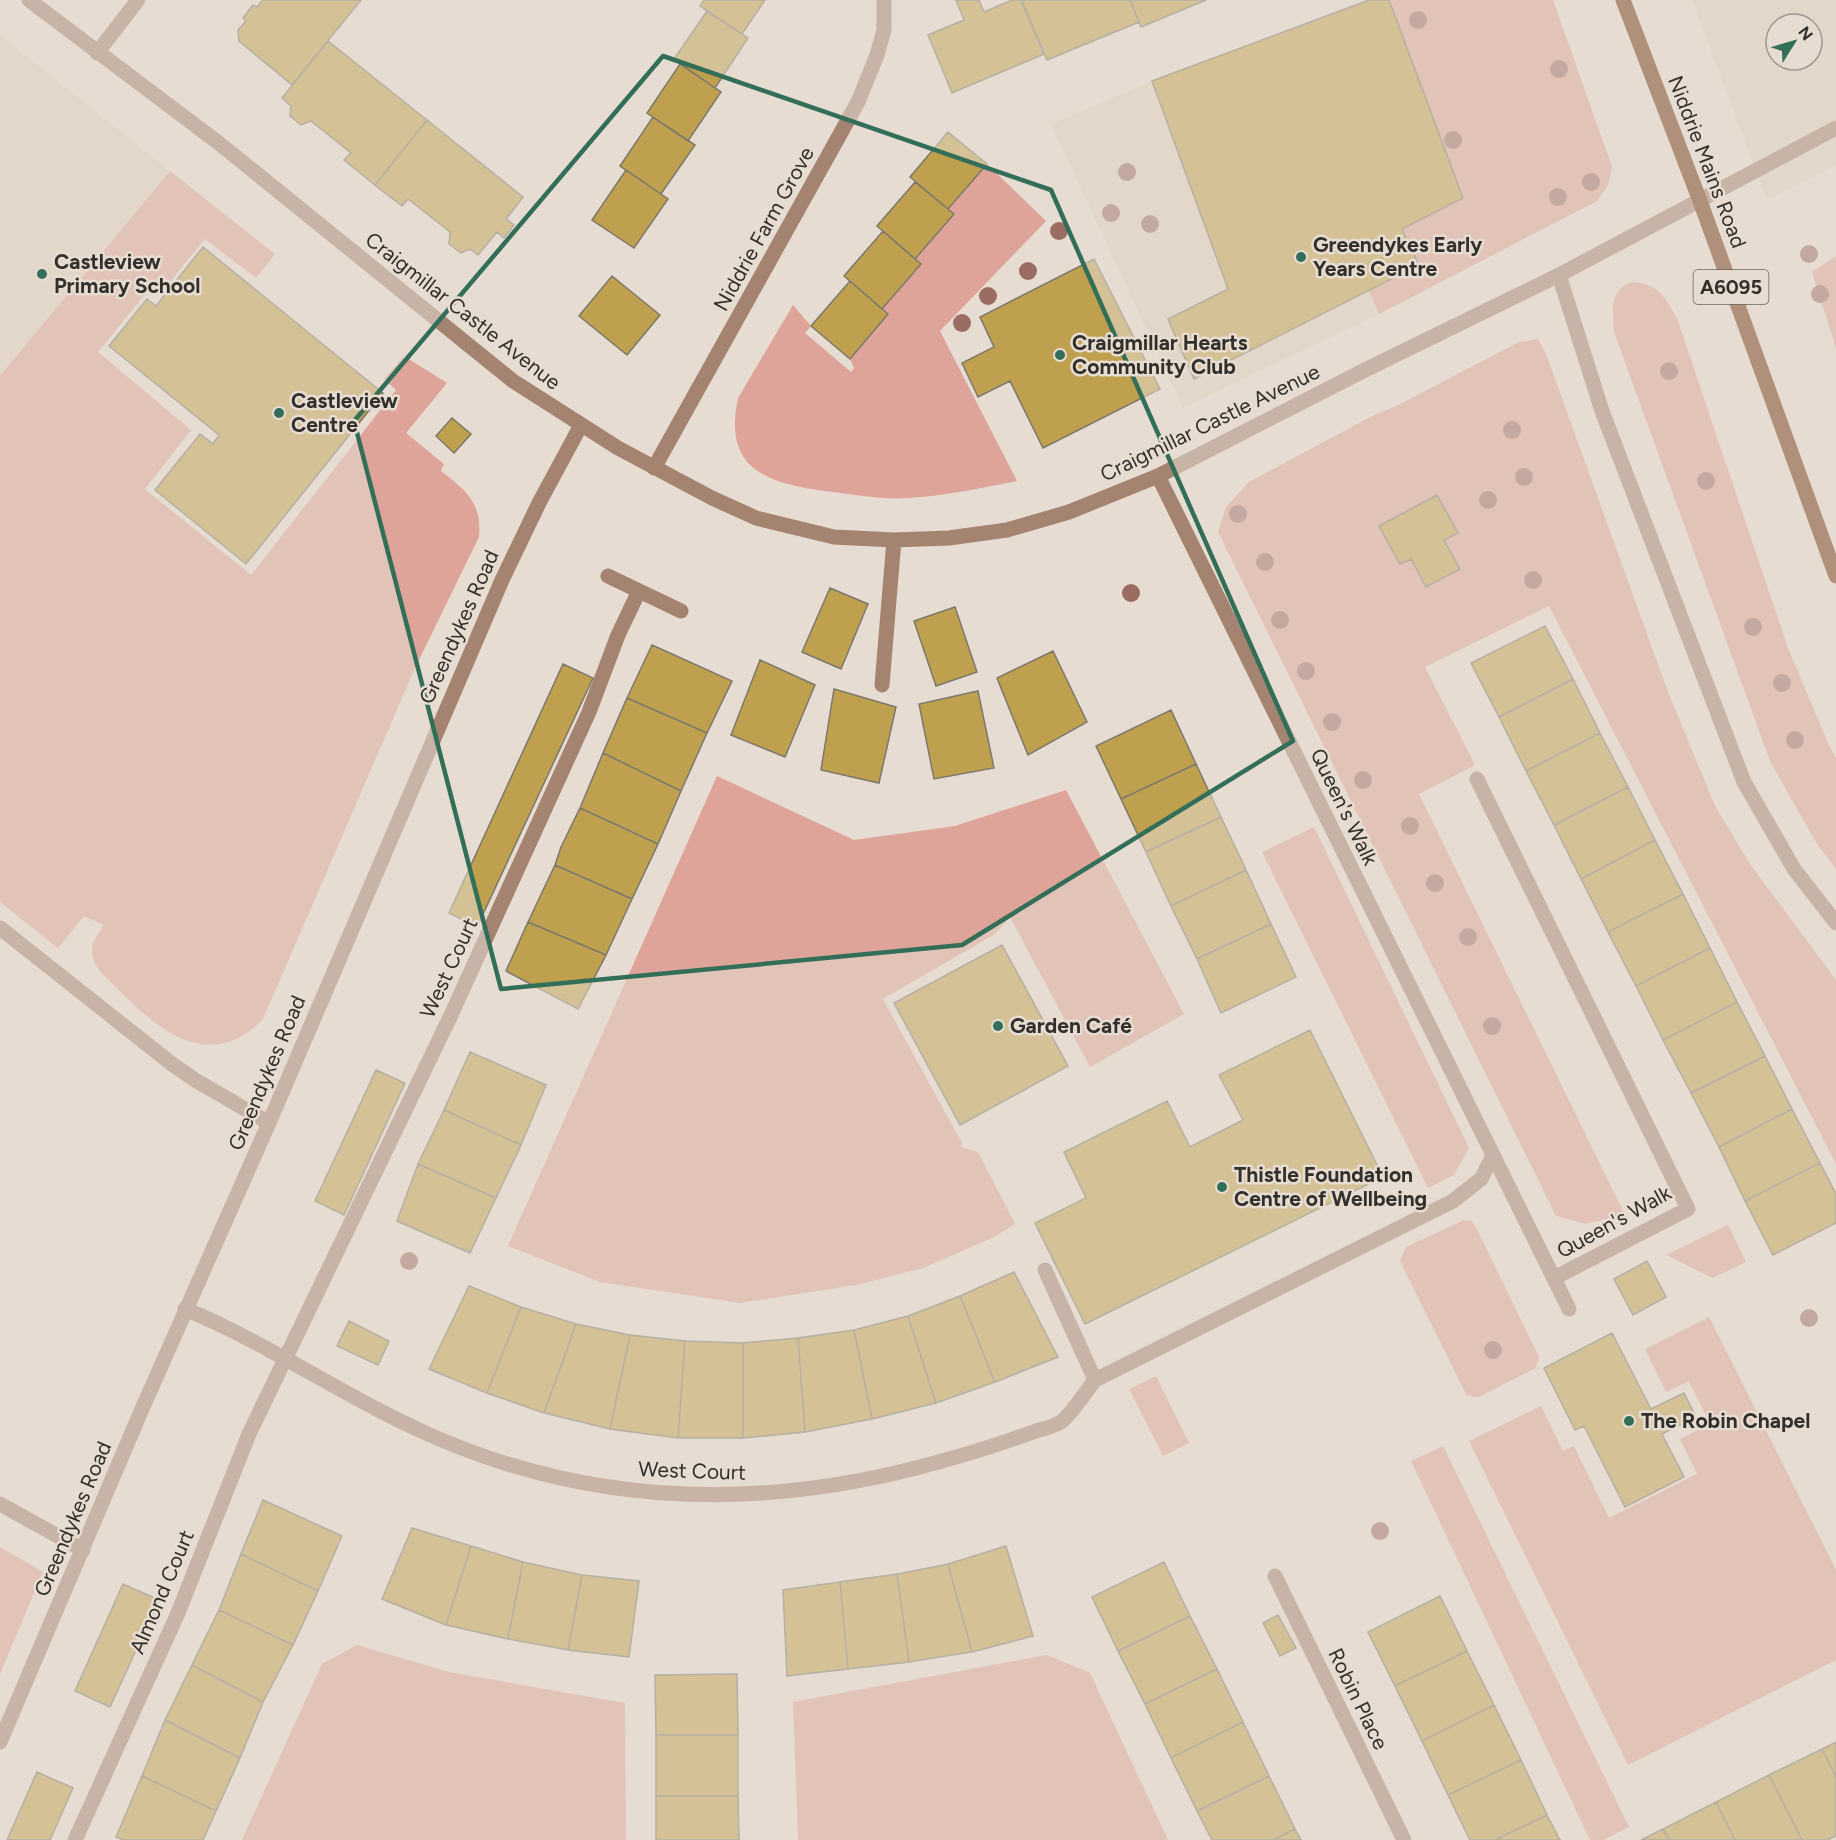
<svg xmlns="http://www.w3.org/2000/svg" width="1836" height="1840" font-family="Figtree,sans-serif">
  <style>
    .built { fill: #dfd1c0; fill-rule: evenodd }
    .green { fill: #dea499 }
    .building { fill: #bea04e; stroke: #7d786c; stroke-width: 1.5 }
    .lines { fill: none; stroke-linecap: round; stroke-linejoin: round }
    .minor { stroke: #a48371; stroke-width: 15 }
    .major { stroke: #6e3713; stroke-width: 15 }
    .tree { fill: #9a6c62 }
    .marked { fill: none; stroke: #336e59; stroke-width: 4.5; stroke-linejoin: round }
    .poi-dot { fill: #336e59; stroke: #e6dcd1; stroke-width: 2 }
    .labels { text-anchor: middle; stroke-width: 5; stroke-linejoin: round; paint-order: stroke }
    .shield { fill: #e6dcd1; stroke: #69635d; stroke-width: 1.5 }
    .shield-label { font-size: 20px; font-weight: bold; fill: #332f2b }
    .street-label { font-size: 21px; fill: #332f2b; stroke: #e6dcd1 }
    .poi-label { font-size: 21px; font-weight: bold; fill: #332f2b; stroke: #e6dcd1; text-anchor: start }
  </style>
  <rect width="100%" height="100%" fill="#e6dcd1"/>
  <path class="built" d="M1368,0H1553L1612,167L1608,185L1597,201L1379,314L1183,408L1051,124L1152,81Z
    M1692,0H1836V165L1767,200ZM1776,24H1812V60H1776Z
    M0,35L170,171L0,376Z"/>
  <path class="green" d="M1389,0H1553L1612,167L1608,185L1597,201L1379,314L1369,290L1419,265L1402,229L1463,198Z
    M987,164L1046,221L940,331L1017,481C981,488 945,496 908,498C881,500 852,494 825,491C766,483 723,469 738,398L793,305L811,326L805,333L851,372L854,368L850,359L888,314L882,309L920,264L915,259L954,215L948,209Z
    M170,171L275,254L256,278L205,239L159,295L150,288L98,352L191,430L145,489L251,575L396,390L384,379L404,356L447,383L406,433L444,464L441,471C467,491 482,503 479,537L415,668L263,1019C213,1071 163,1035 122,993C112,983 97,972 93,958C89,945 97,935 104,925L84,916L58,948L0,902V376Z
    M1836,256V348L1812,272Z
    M1631,282C1659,284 1664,296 1677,318L1788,648L1828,743L1836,758V869L1817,844L1770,761L1614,332C1613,310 1608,293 1631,282Z
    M1538,339L1546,354L1668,692L1715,806L1750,864L1836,980V1164L1549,606L1425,667L1475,765L1419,794L1625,1215L1585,1224L1556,1216L1218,532L1226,507L1249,482L1372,416L1400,404L1519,342Z
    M717,776L854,840L955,826L1066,790L1184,1014L1090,1067L1010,917L995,934L883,999L962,1143L961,1147L978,1152L1015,1224L992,1238L923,1268L856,1285L740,1303L600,1282L508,1246Z
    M1314,827L1469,1148L1454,1175L1428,1188L1262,852Z
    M1464,1220L1471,1221L1475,1225L1539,1357L1536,1368L1479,1397H1473L1466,1394L1400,1261L1406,1247Z
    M1728,1225L1746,1262L1713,1278L1666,1255Z
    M1709,1317L1836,1570V1660L1628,1765L1469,1441L1541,1406L1563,1451L1574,1446L1609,1518L1697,1474L1680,1439L1710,1424L1689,1381L1666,1392L1645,1349Z
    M1156,1376L1189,1443L1163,1456L1129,1389Z
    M1443,1446L1629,1827L1603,1840H1590L1411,1461Z
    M0,1547L43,1572L0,1674Z
    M357,1645L449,1672L625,1703L626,1840H242L322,1664Z
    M1047,1655L1090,1673L1168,1840H798L793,1702Z"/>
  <path class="building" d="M263,0H361L292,85L239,41L238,30L246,21L243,18L253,5L257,7Z
    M704,0H765L742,34L700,6Z
    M956,0H979L984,12L1012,0H1021L1044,54L952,93L928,35L964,20Z
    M1026,0H1130L1139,22L1047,60L1022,1Z
    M1130,0H1206L1141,27Z
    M1369,0H1389L1463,198L1402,229L1419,265L1194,379L1168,319L1228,289L1152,81Z
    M707,11L748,38L715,88L674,59Z
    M328,41L427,120L375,185L344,160L351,153L311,121L301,125L290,116L291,106L282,98Z
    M680,64L721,92L688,141L647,113Z
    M653,117L695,145L661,194L620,166Z
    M427,120L523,197L506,219L514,225L504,238L497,232L478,255L470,249L461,253L449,244L450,232L408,199L402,206L375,185Z
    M948,132L987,164L948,209L910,177Z
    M626,170L668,199L634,248L592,220Z
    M915,182L954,214L915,259L877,226Z
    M883,231L921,264L882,309L844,276Z
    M203,247L383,393L246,564L155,490L200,434L213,444L219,435L109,346L147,299L156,306Z
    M1094,259L1160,389L1043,448L1010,381L978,397L962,363L994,347L980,317Z
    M612,276L660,315L627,355L579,316Z
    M850,281L888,314L850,359L811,326Z
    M452,418L471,434L454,453L436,436Z
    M1437,495L1458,533L1444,540L1460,569L1426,587L1411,559L1400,564L1379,526Z
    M830,588L868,604L841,669L802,652Z
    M955,607L977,672L936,686L914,621Z
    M1545,626L1573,679L1499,717L1471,663Z
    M652,645L732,681L707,733L627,698Z
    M1053,651L1087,722L1028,755L997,678Z
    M760,660L815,685L785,757L731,735Z
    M563,664L593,678L477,927L449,913Z
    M1573,679L1600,733L1526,771L1499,717Z
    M834,689L896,707L879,783L821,770Z
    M978,691L994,768L934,779L919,704Z
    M627,698L707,733L681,791L603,753Z
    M1171,710L1196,764L1121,799L1096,746Z
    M1600,733L1628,787L1554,825L1526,771Z
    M603,753L681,791L658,844L580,808Z
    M1196,764L1221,817L1146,852L1121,799Z
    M1628,787L1655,840L1581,879L1554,825Z
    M580,808L658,844L632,899L555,865L561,847Z
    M1221,817L1246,870L1171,906L1146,852Z
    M1655,840L1683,894L1608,932L1581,879Z
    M555,865L632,899L606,955L528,922Z
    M1246,870L1271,924L1197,959L1171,906Z
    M1683,894L1710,948L1636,986L1608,932Z
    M528,922L606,955L578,1009L506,971Z
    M1271,924L1296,977L1221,1013L1197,959Z
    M1002,945L1068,1066L960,1125L894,1003Z
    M1710,948L1737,1002L1663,1040L1636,986Z
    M1737,1002L1765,1056L1691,1093L1663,1040Z
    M1310,1030L1383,1177L1085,1324L1035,1223L1086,1198L1064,1152L1167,1101L1190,1147L1243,1120L1219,1075Z
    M470,1052L546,1085L521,1145L444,1110Z
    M1765,1056L1792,1109L1719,1147L1691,1093Z
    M376,1070L405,1083L344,1215L315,1201Z
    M1792,1109L1820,1163L1745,1201L1719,1147Z
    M444,1110L521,1145L496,1198L418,1164Z
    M1820,1163L1836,1194V1223L1773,1255L1745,1201Z
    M418,1164L496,1198L470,1253L397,1221Z
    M1647,1261L1666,1297L1633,1315L1614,1279Z
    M1014,1272L1058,1357L995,1382L960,1296Z
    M469,1286L521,1307L487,1393L429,1369Z
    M960,1296L995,1382L936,1403L908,1316Z
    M521,1307L576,1324L544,1413L487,1393Z
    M908,1316L936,1403L872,1419L854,1330Z
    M349,1321L389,1341L378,1365L337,1346Z
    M576,1324L630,1335L610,1429L544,1413Z
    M854,1330L872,1419L805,1432L798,1338Z
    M1612,1333L1651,1409L1684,1393L1696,1417L1662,1434L1684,1477L1625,1507L1584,1426L1575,1430L1544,1368Z
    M630,1335L685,1341L678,1438L610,1429Z
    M798,1338L805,1432L743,1438V1343Z
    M685,1341L743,1343V1438H678Z
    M263,1500L342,1536L318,1591L241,1554Z
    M412,1528L471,1546L446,1625L382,1599Z
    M471,1546L523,1562L508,1639L446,1625Z
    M1006,1546L1033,1636L972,1652L948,1564Z
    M241,1554L318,1591L293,1645L219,1610Z
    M523,1562L582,1575L568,1650L508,1639Z
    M1164,1562L1190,1616L1118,1651L1092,1597Z
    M948,1564L972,1652L909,1662L897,1574Z
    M897,1574L909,1662L848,1669L840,1582Z
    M582,1575L639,1581L629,1657L568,1650Z
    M840,1582L848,1669L787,1676L783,1590Z
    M123,1584L159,1600L110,1707L75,1691Z
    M1440,1596L1467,1651L1395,1686L1368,1632Z
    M219,1610L293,1645L263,1702L192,1665Z
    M1278,1615L1296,1648L1280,1656L1263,1623Z
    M1190,1616L1217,1669L1145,1704L1118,1651Z
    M1467,1651L1494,1705L1422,1741L1395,1686Z
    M192,1665L263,1702L240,1758L165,1720Z
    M1217,1669L1243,1722L1171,1758L1145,1704Z
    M737,1674L738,1735H656L655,1675Z
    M1494,1705L1521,1760L1448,1795L1422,1741Z
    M165,1720L240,1758L216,1811L142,1776Z
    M1243,1722L1269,1776L1197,1811L1171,1758Z
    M656,1735H738V1796H656Z
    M1836,1742V1777L1822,1749Z
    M1822,1749L1836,1777V1836L1827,1840H1802L1769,1775Z
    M1521,1760L1547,1815L1495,1840H1470L1448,1795Z
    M37,1772L73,1788L50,1840H7Z
    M1769,1775L1802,1840H1735L1716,1802Z
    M142,1776L216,1811L203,1840H124L116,1837Z
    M1269,1776L1295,1829L1273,1840H1212L1197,1811Z
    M656,1796H738L739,1840H656Z
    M1716,1802L1735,1840H1669L1663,1829Z
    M1547,1815L1560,1840H1495Z
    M1295,1829L1301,1840H1273Z
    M1663,1829L1669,1840H1641Z"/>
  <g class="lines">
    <path class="minor" d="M29,0L220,144L513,381L618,448L712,498L756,518L834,537L894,540L949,538L1007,530L1069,512L1158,476L1365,370L1559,275L1836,128
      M97,53L138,0
      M1559,275L1602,411L1744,782L1794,869L1836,923
      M654,468L858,102L877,55L884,30V0
      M1158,476L1569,1309
      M608,576L681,611
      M882,685L894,540
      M1477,779L1688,1209L1554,1278
      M0,928L172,1064L195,1080L269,1123
      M1045,1270L1095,1380
      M185,1309C270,1344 346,1398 430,1435C586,1504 751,1510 916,1468C955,1458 995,1446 1033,1432C1042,1429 1053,1427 1061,1422C1070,1416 1087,1390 1095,1380L1453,1201L1481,1179L1493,1156
      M0,1504L83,1550
      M1275,1576L1404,1840
      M0,1742L142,1409L269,1123L502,580L539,503L581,425
      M75,1840L178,1613L249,1434L451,1015L589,712L618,635L639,591"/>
    <path class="major" d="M1623,0L1700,201L1836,576"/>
  </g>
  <g class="tree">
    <circle cx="1418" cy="20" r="9"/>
    <circle cx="1559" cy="69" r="9"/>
    <circle cx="1453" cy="140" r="9"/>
    <circle cx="1127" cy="172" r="9"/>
    <circle cx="1591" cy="182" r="9"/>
    <circle cx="1558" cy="197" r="9"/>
    <circle cx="1111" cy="213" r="9"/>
    <circle cx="1150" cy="224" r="9"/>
    <circle cx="1059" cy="231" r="9"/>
    <circle cx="1809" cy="254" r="9"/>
    <circle cx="1028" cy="271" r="9"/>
    <circle cx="1820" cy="294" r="9"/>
    <circle cx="988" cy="296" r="9"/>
    <circle cx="962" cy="323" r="9"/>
    <circle cx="1669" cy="371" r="9"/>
    <circle cx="1512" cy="430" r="9"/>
    <circle cx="1524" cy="477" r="9"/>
    <circle cx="1706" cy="481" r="9"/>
    <circle cx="1488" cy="500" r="9"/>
    <circle cx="1238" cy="514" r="9"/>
    <circle cx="1265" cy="562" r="9"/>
    <circle cx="1533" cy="580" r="9"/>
    <circle cx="1131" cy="593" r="9"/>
    <circle cx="1280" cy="620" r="9"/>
    <circle cx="1753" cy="627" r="9"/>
    <circle cx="1306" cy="671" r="9"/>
    <circle cx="1782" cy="683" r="9"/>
    <circle cx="1332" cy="722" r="9"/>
    <circle cx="1795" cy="740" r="9"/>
    <circle cx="1363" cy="780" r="9"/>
    <circle cx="1410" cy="826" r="9"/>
    <circle cx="1435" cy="883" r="9"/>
    <circle cx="1468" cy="937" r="9"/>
    <circle cx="1492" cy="1026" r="9"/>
    <circle cx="409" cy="1261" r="9"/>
    <circle cx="1809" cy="1318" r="9"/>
    <circle cx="1493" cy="1350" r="9"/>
    <circle cx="1380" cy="1531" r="9"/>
  </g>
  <path d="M0 0H1836V1840H0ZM663,56L1051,190L1293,741L962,945L501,989L354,421Z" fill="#e6dcd1" fill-opacity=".55" fill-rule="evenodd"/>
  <path class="marked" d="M663,56L1051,190L1293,741L962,945L501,989L354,421Z"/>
  <g class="poi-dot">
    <circle cx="1301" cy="257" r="6"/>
    <circle cx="42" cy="274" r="6"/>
    <circle cx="1060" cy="355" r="6"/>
    <circle cx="279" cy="413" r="6"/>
    <circle cx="998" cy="1026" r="6"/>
    <circle cx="1222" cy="1187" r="6"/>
    <circle cx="1629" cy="1421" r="6"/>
  </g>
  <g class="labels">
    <rect class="shield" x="1693.5" y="270" width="75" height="34" rx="4.5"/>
    <g class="shield-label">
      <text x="1731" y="294">A6095</text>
    </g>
    <g class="street-label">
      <text transform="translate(1707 162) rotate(69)" y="7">Niddrie Mains Road</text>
      <text transform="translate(764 229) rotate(-61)" y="7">Niddrie Farm Grove</text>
      <text transform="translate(463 311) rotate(38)" y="7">Craigmillar Castle Avenue</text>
      <text transform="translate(1210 423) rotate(-26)" y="7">Craigmillar Castle Avenue</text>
      <text transform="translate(459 627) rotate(-66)" y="7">Greendykes Road</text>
      <text transform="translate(1344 807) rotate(64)" y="7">Queen's Walk</text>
      <text transform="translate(449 968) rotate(-65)" y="7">West Court</text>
      <text transform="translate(267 1073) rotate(-67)" y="7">Greendykes Road</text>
      <text transform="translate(1614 1222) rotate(-29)" y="7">Queen's Walk</text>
      <text transform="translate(692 1471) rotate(2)" y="7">West Court</text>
      <text transform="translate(73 1519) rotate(-67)" y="7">Greendykes Road</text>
      <text transform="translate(162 1592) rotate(-67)" y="7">Almond Court</text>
      <text transform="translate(1358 1699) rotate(64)" y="7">Robin Place</text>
    </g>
    <g class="poi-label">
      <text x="1313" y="252">Greendykes Early<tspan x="1313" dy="24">Years Centre</tspan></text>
      <text x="54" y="269">Castleview<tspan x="54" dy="24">Primary School</tspan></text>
      <text x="1072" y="350">Craigmillar Hearts<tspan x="1072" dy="24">Community Club</tspan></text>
      <text x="291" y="408">Castleview<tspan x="291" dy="24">Centre</tspan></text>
      <text x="1010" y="1033">Garden Café</text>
      <text x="1234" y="1182">Thistle Foundation<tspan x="1234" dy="24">Centre of Wellbeing</tspan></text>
      <text x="1641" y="1428">The Robin Chapel</text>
    </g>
  </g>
  <g transform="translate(1794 42) rotate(53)"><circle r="28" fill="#e6dcd1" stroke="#9e978f" stroke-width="1.5"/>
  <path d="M0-4.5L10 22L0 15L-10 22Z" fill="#336e59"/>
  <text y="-9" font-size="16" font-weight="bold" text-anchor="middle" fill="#332f2b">N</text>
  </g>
</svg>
